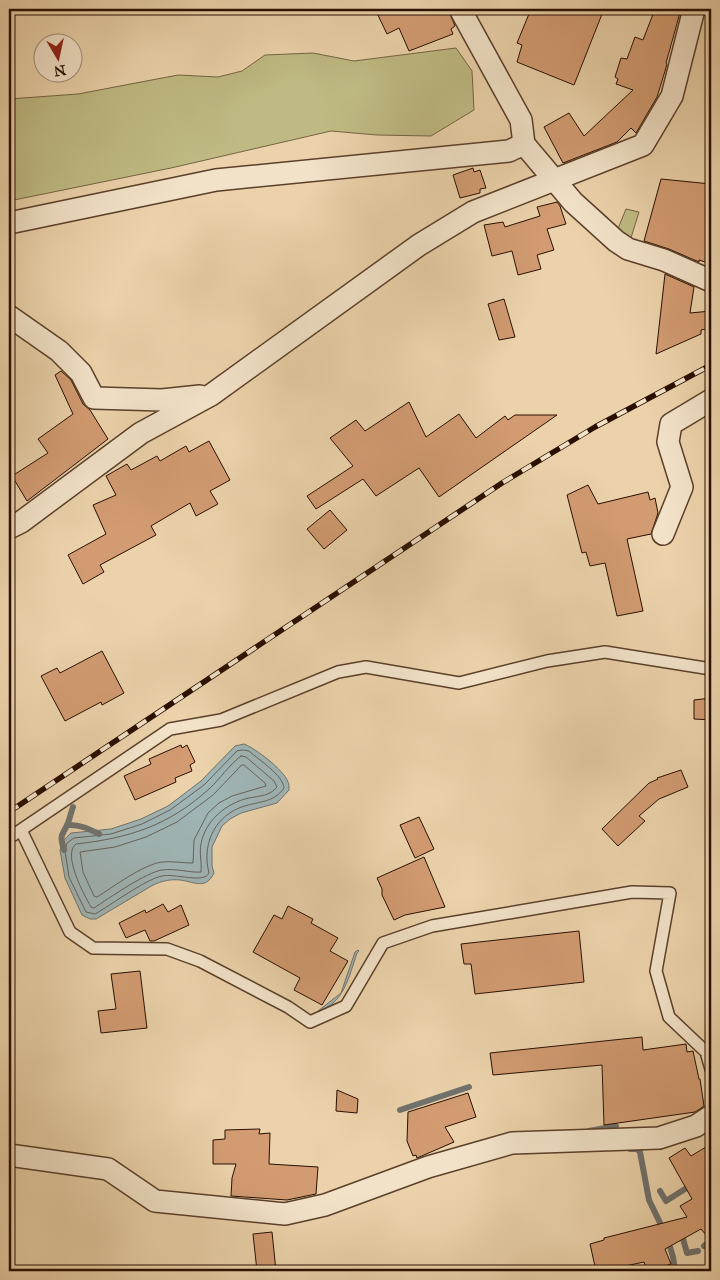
<svg xmlns="http://www.w3.org/2000/svg" width="720" height="1280" font-family="'IM FELL Great Primer',serif">
  <style>
    .green { fill: #bfba83; stroke: #746442 }
    .water { fill: #9fb4b5; stroke: #70726d }
    .lines { fill: none; stroke-linecap: round; stroke-linejoin: round }
    .shore { stroke: #64625a; stroke-width: 1 }
    .stream { stroke: #70726d; stroke-width: 6 }
    .building { fill: #d29b72; stroke: #290f00 }
    .lane-casing { stroke: #5a402a; stroke-width: 14 }
    .street-casing { stroke: #5a402a; stroke-width: 24 }
    .lane { stroke: #f2e2c8; stroke-width: 11 }
    .street { stroke: #f2e2c8; stroke-width: 21 }
    .rail-casing { stroke: #290f00; stroke-width: 5.5 }
    .rail { stroke: #f2e2c8; stroke-width: 4; stroke-dasharray: 11; stroke-linecap: butt }
  </style>
  <rect width="100%" height="100%" fill="#ebd2aa"/>
  <filter id="stains"><feTurbulence type="fractalNoise" baseFrequency=".004" numOctaves="4"/><feColorMatrix values="0 0 0 0 .2 0 0 0 0 .09 0 0 0 0 .02 0 0 0 .5 -.17"/></filter>
  <radialGradient id="worn" r=".72"><stop offset=".6" stop-color="#630" stop-opacity="0"/><stop offset="1" stop-color="#630" stop-opacity=".3"/></radialGradient>
  <path class="green" d="M456,48L472,71L474,110L431,136L377,135L331,131L171,168L9,201V99L78,94L178,75L218,77L242,71L265,55L313,53L354,61Z
    M626,209L639,212L630,241L617,231Z"/>
  <path class="water" d="M244,744C255,748 284,770 288,782C289,783 289,788 289,790L277,803L241,813L230,819L222,826L212,847V866L214,873C206,890 195,882 180,880C170,879 162,881 153,885L96,919H90L82,915L65,878L60,850L63,841L71,833L111,829L141,819L168,806L201,781L235,746Z
    M358,950L359,951L357,953C349,976 344,1004 318,1011L341,993L355,952Z"/>
  <g class="lines">
    <path class="shore" d="M244,750L249,751C259,760 283,775 284,788C273,804 256,801 239,808C213,819 202,846 209,873C204,884 175,873 162,876C146,879 111,905 95,914L86,912L69,877L65,851L67,843L74,838L111,834L142,824L170,810L204,785L237,751Z
      M241,756L246,757L274,781L277,787C270,796 259,796 249,798C226,803 205,821 201,844C199,853 202,863 201,872C190,873 176,868 162,870C147,872 109,898 94,908L91,907C84,895 62,854 76,844C129,838 168,826 209,789C220,779 228,766 241,756Z
      M242,765H244L265,783L266,786L232,796L219,803L208,813L194,840L193,863C183,863 172,861 162,862C144,864 113,887 97,897L94,896L83,872L80,852L115,847L146,837L177,822L213,795Z"/>
    <path class="stream" d="M67,825C79,824 89,829 99,834
      M64,850C59,833 62,837 68,823C70,818 71,812 73,807
      M400,1110L469,1087
      M589,1131L616,1126
      M630,1149H637L640,1152L649,1200L664,1231
      M660,1191L666,1201L693,1184
      M682,1235L687,1253L698,1251
      M668,1240L673,1257L675,1271
      M704,1246L711,1240"/>
  </g>
  <path class="building" d="M375,9H448L455,26L451,29L453,34L409,51L399,28L387,34Z
    M531,9H604L574,85L517,62L522,45L517,43Z
    M655,9H681L666,63L667,64L665,71L657,97L636,133L631,128L617,142L563,163L544,127L569,113L584,136L633,90L616,84L618,79L615,77L621,58L627,59L635,37L643,40Z
    M473,168L474,172L480,170L486,188L480,189V193L460,198L453,175Z
    M661,179L711,184V264L699,260V262L669,249L644,241Z
    M557,202L560,206L566,224L547,229L554,250L537,255L541,269L518,275L512,251L492,256L484,225L503,222L505,227L540,216L537,207Z
    M665,274L694,287L690,313L711,311V328L701,330V334L656,354Z
    M504,299L515,337L499,340L488,304Z
    M61,371L71,380L83,404L90,410L108,439L27,501L12,476L48,453L38,439L73,414L55,375Z
    M409,402L426,437L459,414L476,438L505,416L508,420L515,415H557L439,497L419,468L376,496L363,479L316,509L307,496L353,466L330,438L356,420L365,431Z
    M209,441L230,480L210,491L218,504L196,516L190,503L151,526L156,535L100,565L104,572L83,584L68,555L106,534L93,505L116,495L106,476L127,464L131,470L157,456L160,461L186,446L189,452Z
    M588,485L598,504L648,492L650,500L655,498L658,513L651,534L627,539L643,611L617,616L605,563L590,566L586,552L582,553L567,495Z
    M330,510L347,530L324,549L307,529Z
    M102,651L124,693L102,705L101,702L65,721L41,676L57,668L60,673Z
    M711,698V720L694,719V700Z
    M181,745L182,748L187,745L195,762L190,765L192,771L175,778L176,782L135,800L124,776L151,764L149,759Z
    M681,770L688,787L659,799L639,816L645,821L618,846L602,829L649,783L658,779L657,778Z
    M419,817L434,849L415,858L400,825Z
    M424,857L445,907L405,915L394,920L382,895V889L377,878Z
    M163,904L168,912L181,905L189,925L154,941H150L145,930L126,938L119,923L145,910L146,913Z
    M288,906L313,919L311,923L338,938L330,951L348,961L322,1005L294,990L300,978L253,952L274,915L282,919Z
    M579,931L584,982L475,994L471,964H464L461,944Z
    M140,971L147,1028L101,1033L98,1011L116,1009L111,974Z
    M642,1037L643,1050L686,1044L687,1052L693,1051L699,1079H700L704,1106L695,1112L604,1125L602,1065L493,1075L490,1053Z
    M337,1090L358,1099L357,1113L336,1111Z
    M468,1093L476,1117L445,1127L454,1142L417,1158L416,1155L413,1156L407,1141L408,1112Z
    M260,1129L259,1134L270,1133L269,1164L318,1167L316,1194L287,1200L231,1196L232,1178L236,1164H213V1140L225,1139V1130Z
    M711,1144V1241L701,1229L665,1249L671,1264L651,1271H647L644,1262L602,1271H596L590,1244L604,1240V1238L687,1217L680,1206L692,1199L669,1158L685,1148L691,1156Z
    M272,1232L276,1271H257L253,1234Z"/>
  <g class="lines">
    <g class="lane-casing">
      <path id="lane" d="M21,830L70,932L93,948L167,949L200,961L288,1007L310,1022L346,1006L383,943L432,926L632,892L670,893L656,971L669,1017L706,1052L711,1069
        M9,838L170,729L221,720L338,672L366,667L459,683L547,661L605,652L711,669"/>
    </g>
    <g class="street-casing">
      <path id="street" d="M460,9L521,120L524,144L573,202L616,241L628,249L664,260L711,281
        M9,223L216,180L509,151L524,144
        M9,316L59,351L81,373L94,398L162,400L200,396
        M9,528L21,522L141,433L211,395L419,245L473,212L643,145L672,96L694,9
        M663,534L682,487L668,442L671,424L711,400
        M9,1155L108,1169L155,1201L285,1214L325,1205L428,1167L512,1143L659,1138L696,1126L711,1116"/>
    </g>
    <use href="#lane" class="lane"/>
    <use href="#street" class="street"/>
    <g class="rail-casing">
      <path id="rail" d="M9,812L502,483L595,427L711,365"/>
    </g>
    <use href="#rail" class="rail"/>
  </g>
  <rect width="720" height="1280" fill="none" stroke="#ebd2aa" stroke-width="30"/>
  <rect x="10" y="10" width="700" height="1260" fill="none" stroke="#290f00" stroke-width="2.5"/>
  <rect x="15" y="15" width="690" height="1250" fill="none" stroke="#290f00"/>
  <g transform="translate(58 58) rotate(171)"><circle r="24" fill="#f2e2c8" stroke="#a28e78"/>
  <path d="M0-4L9 19L0 12L-9 19Z" fill="#8f2418"/>
  <text y="-8" font-size="14" font-weight="bold" text-anchor="middle" fill="#290f00">N</text>
  </g>
  <rect width="100%" height="100%" filter="url(#stains)"/>
  <rect width="100%" height="100%" fill="url(#worn)"/>
</svg>
